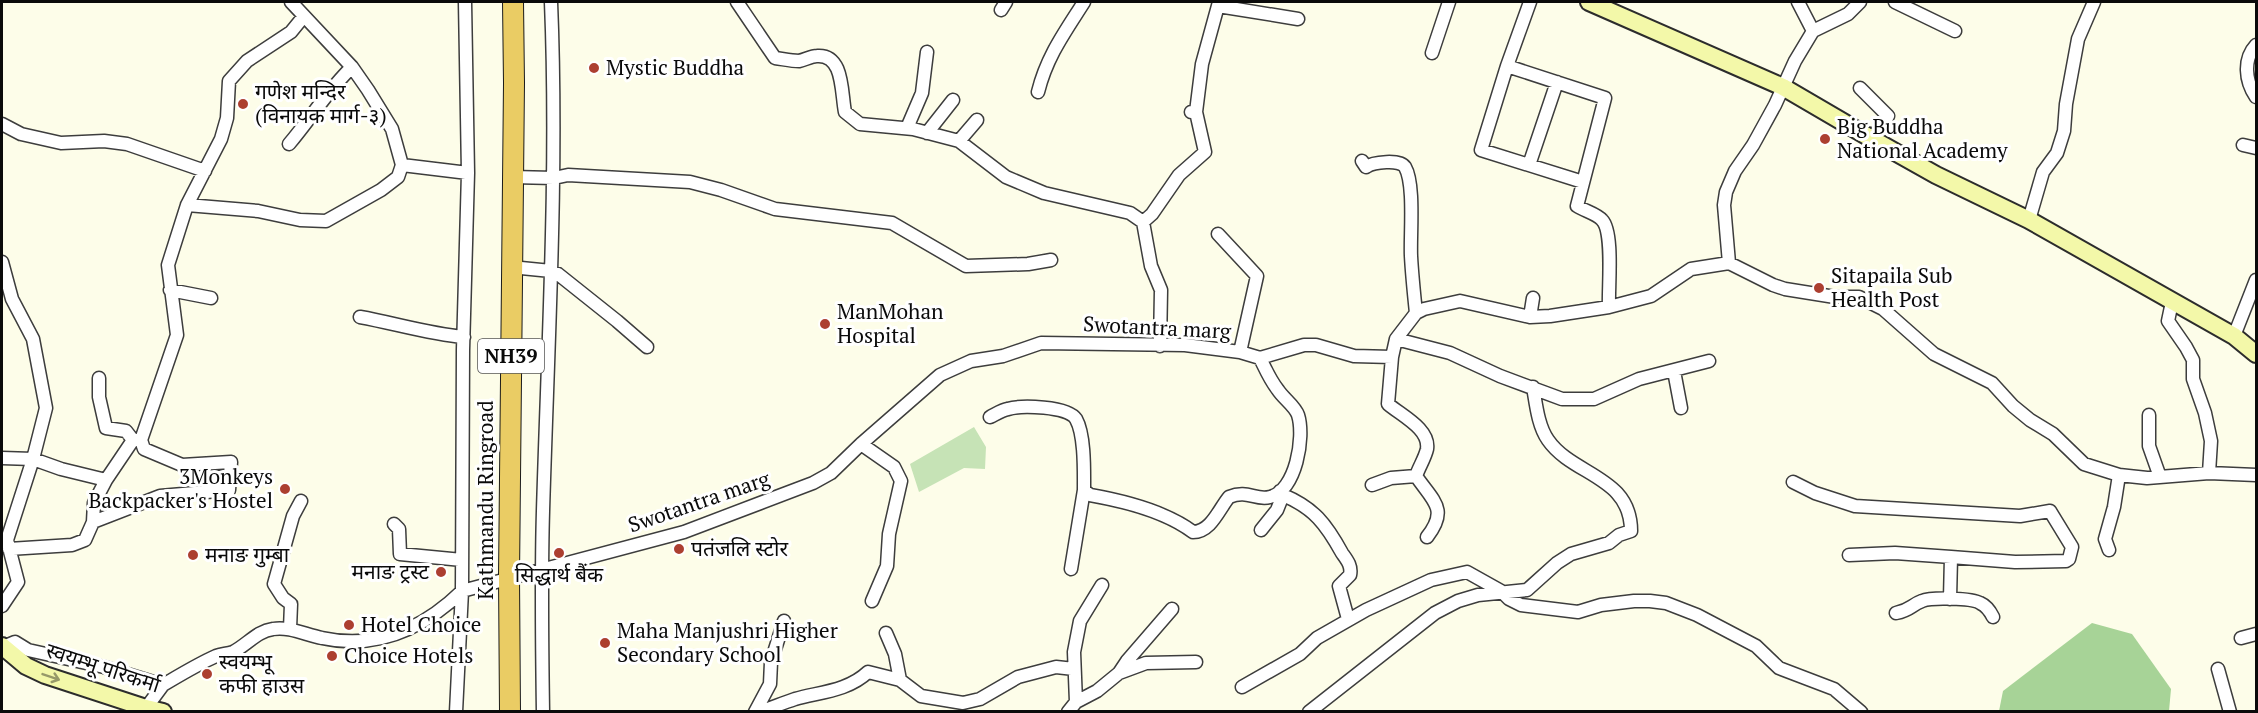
<svg xmlns="http://www.w3.org/2000/svg" width="2258" height="713" font-family="'PT Serif','Noto Sans Devanagari',serif">
  <style>
    .green { fill: #c6e3b6 }
    .forest { fill: #a7d397 }
    .lines { fill: none; stroke-linecap: round; stroke-linejoin: round }
    .minor-casing { stroke: #3d3d3d; stroke-width: 15 }
    .secondary-casing { stroke: #2c2c2c; stroke-width: 20 }
    .trunk-casing { stroke: #1b1b1b; stroke-width: 22 }
    .minor { stroke: #fff; stroke-width: 12 }
    .secondary { stroke: #f3f8a9; stroke-width: 16 }
    .trunk { stroke: #eacc64; stroke-width: 20 }
    .oneway { stroke: #969969 }
    .poi-dot { fill: #ac3f30; stroke: #fff; stroke-width: 2 }
    .labels { text-anchor: middle; stroke-width: 6; stroke-linejoin: round; paint-order: stroke }
    .shield { fill: #fff; stroke: #545454; stroke-width: 1.5 }
    .shield-label { font-size: 20px; font-weight: bold; fill: #0a0a0a }
    .poi-label { font-size: 21px; fill: #0a0a0a; stroke: #fff; text-anchor: start }
    .street-label { font-size: 21px; fill: #0a0a0a; stroke: #fff }
  </style>
  <rect width="100%" height="100%" fill="#fdfde9"/>
  <path class="green" d="M974,427L986,447L985,469L964,468L919,492L910,464Z"/>
  <path class="forest" d="M2092,623L2132,634L2171,689L2169,711H1999L2003,691Z"/>
  <g class="lines">
    <g class="minor-casing">
      <path id="minor" d="M291,2L352,67L368,90L392,129L402,165L468,173
        M737,2L775,58C783,59 791,61 799,61C805,60 811,56 817,56C844,54 841,92 845,112L860,124L913,129L959,141L1006,177L1044,193L1130,213L1143,222L1151,266L1161,290L1160,346
        M1798,2L1813,31
        M1895,2L1955,31
        M1218,6L1298,19
        M1001,10L1006,2
        M2256,45C2243,59 2245,81 2256,97
        M1432,53L1449,2
        M1507,66L1530,2
        M1860,88L1888,116L1872,139
        M1038,92C1047,56 1065,32 1084,2
        M1191,112H1196L1202,64L1219,2
        M2,124L21,134L61,143L104,141L127,144L205,171
        M907,128L922,93L927,52
        M927,133L953,100
        M959,141L977,120
        M289,144C311,118 328,90 352,67
        M2243,145L2256,148
        M1362,161L1366,167C1373,162 1400,159 1405,167C1415,184 1410,235 1411,256C1412,275 1414,294 1416,313
        M1529,165L1557,82
        M512,177L554,178L568,175L690,182L721,190L775,209L892,223L966,266L1028,264L1051,260
        M1583,182L1481,150L1507,66L1605,98L1577,206C1585,211 1597,214 1602,220C1614,232 1608,289 1609,307
        M187,205L258,211L300,220L326,221L381,190L398,177L402,165
        M2029,220L2043,172L2057,153L2064,131L2066,104L2078,39L2094,2
        M1143,222L1152,214L1179,175L1205,152L1196,112
        M1218,234L1257,276L1240,352
        M2,262L12,299L33,339L46,408L33,459L7,540L18,582L2,606
        M1729,263L1724,205L1726,192L1735,171L1753,145L1775,105L1795,61L1813,31L1848,14L1860,2
        M511,267L551,271L558,274L617,321L647,347
        M170,290L211,298
        M2172,302L2168,321L2186,347L2193,360V379L2205,413L2211,441L2209,473
        M360,317C394,323 429,334 464,337
        M1530,317L1533,298
        M2234,336L2256,280
        M1396,339L1450,353L1500,376L1562,399H1594L1639,379L1709,361
        M1392,357L1388,404C1402,416 1430,429 1427,449C1425,458 1419,467 1416,476C1433,501 1449,509 1427,537
        M1674,371L1681,408
        M99,378V397L106,428L126,431L133,440
        M2149,415V446L2160,477
        M990,417C996,414 1002,410 1008,409C1021,405 1068,406 1076,419C1085,435 1084,471 1084,490L1090,495C1124,501 1165,511 1193,532C1211,532 1219,509 1229,497C1248,489 1255,501 1270,497C1296,491 1305,437 1298,415C1295,406 1283,398 1278,390C1270,380 1265,368 1260,358
        M861,444L894,467L901,481L889,534L887,566L872,601
        M2,458L33,459L61,469L106,480
        M1793,482L1815,493L1855,506L2020,516L2050,511L2072,547L2069,559L2066,561L2015,562L1951,557L1950,599
        M1372,485L1391,478L1416,476
        M1283,495C1314,508 1326,524 1342,553C1347,560 1352,566 1350,575L1339,586L1348,619
        M93,522L160,496L229,490L231,462L182,465L144,449L141,440
        M394,524L399,529L400,554L462,560
        M1261,530L1277,510L1283,495L1280,491
        M9,549L72,545L85,540L93,522L94,503L106,480L133,440H141L177,335L168,265L187,205L221,139L227,118L229,81L247,61L291,32L304,16
        M2109,550L2105,539L2114,507L2119,475
        M1849,555L1895,553L1951,557
        M1071,569L1084,490
        M1896,613C1911,610 1911,605 1922,601C1931,597 1972,598 1980,603C1987,606 1990,611 1993,617
        M290,629L291,604L283,598L274,584L293,516L301,501
        M886,633L895,654L900,680
        M2241,638L2256,634
        M3,647L15,642L28,650L104,667L163,685C180,675 198,664 216,656C221,654 228,654 233,652C247,645 257,631 273,629C289,626 306,635 322,638C377,650 424,628 462,591L684,532L813,483L831,473L861,444L940,375L971,361L1003,356L1041,343L1185,345L1240,352L1260,358L1304,345H1316L1354,356L1392,357L1396,339L1416,313L1424,309L1460,301L1530,317L1550,316L1609,307L1651,296L1691,269L1729,263L1773,285L1785,289L1835,297H1859L1883,309L1934,354L1992,383L2013,406L2030,420L2053,434L2084,464L2119,475L2147,478L2209,473L2256,475
        M2218,669L2230,712
        M1119,673L1127,661L1172,609
        M1242,687L1300,654L1317,638L1366,610L1431,580L1467,572L1501,591L1509,599L1521,605L1578,612L1601,605L1634,601H1650L1666,603L1697,615L1756,646L1779,668L1834,689L1861,712
        M1076,702L1074,652L1080,621L1102,585
        M146,708L163,685
        M456,712L462,591L463,350L468,173L465,2
        M543,712C542,645 541,578 543,511C548,341 558,171 551,2
        M755,712L770,684L771,662L784,621
        M759,712C771,708 783,703 795,699C820,692 848,691 868,672L900,680L921,696L963,703L980,699L1018,677L1056,667L1074,669
        M1068,712L1076,702L1097,691L1119,673L1146,663L1196,662
        M1309,712L1435,613L1458,601L1478,595L1527,590L1557,563L1571,554L1609,543L1619,535L1631,531C1631,476 1573,476 1548,440C1538,426 1536,404 1533,387"/>
    </g>
    <g class="secondary-casing">
      <path id="secondary" d="M1589,2L1783,87L1872,139L1936,175L2029,220L2234,336L2256,354
        M2,646L26,666L45,675L146,708L163,712"/>
    </g>
    <g class="trunk-casing">
      <path id="trunk" d="M510,712L509,577L514,83L513,2"/>
    </g>
    <use href="#minor" class="minor"/>
    <use href="#secondary" class="secondary"/>
    <use href="#trunk" class="trunk"/>
  </g>
  <defs><path id="oneway-shaft" d="M-6 0H5M1.5-3L5.5 0L1.5 3" fill="none" stroke-width="1.6" stroke-linecap="round" stroke-linejoin="round" transform="scale(1.5)"/></defs>
  <use class="oneway" href="#oneway-shaft" transform="translate(51 677) rotate(19)"/>
  <g class="poi-dot">
    <circle cx="594" cy="68" r="6"/>
    <circle cx="243" cy="104" r="6"/>
    <circle cx="1825" cy="139" r="6"/>
    <circle cx="1819" cy="288" r="6"/>
    <circle cx="825" cy="324" r="6"/>
    <circle cx="285" cy="489" r="6"/>
    <circle cx="679" cy="549" r="6"/>
    <circle cx="559" cy="553" r="6"/>
    <circle cx="193" cy="555" r="6"/>
    <circle cx="441" cy="572" r="6"/>
    <circle cx="349" cy="625" r="6"/>
    <circle cx="605" cy="643" r="6"/>
    <circle cx="332" cy="656" r="6"/>
    <circle cx="207" cy="674" r="6"/>
  </g>
  <g class="labels">
    <rect class="shield" x="478" y="339" width="66" height="34" rx="4.5"/>
    <g class="shield-label">
      <text x="511" y="363">NH39</text>
    </g>
    <g class="poi-label">
      <text x="606" y="75">Mystic Buddha</text>
      <text x="255" y="99">गणेश मन्दिर<tspan x="255" dy="24">(विनायक मार्ग-३)</tspan></text>
      <text x="1837" y="134">Big Buddha<tspan x="1837" dy="24">National Academy</tspan></text>
      <text x="1831" y="283">Sitapaila Sub<tspan x="1831" dy="24">Health Post</tspan></text>
      <text x="837" y="319">ManMohan<tspan x="837" dy="24">Hospital</tspan></text>
      <text x="273" y="484" text-anchor="end">3Monkeys<tspan x="273" dy="24">Backpacker's Hostel</tspan></text>
      <text x="691" y="556">पतंजलि स्टोर</text>
      <text x="205" y="562">मनाङ गुम्बा</text>
      <text x="429" y="579" text-anchor="end">मनाङ ट्रस्ट</text>
      <text x="559" y="582" text-anchor="middle">सिद्धार्थ बैंक</text>
      <text x="361" y="632">Hotel Choice</text>
      <text x="617" y="638">Maha Manjushri Higher<tspan x="617" dy="24">Secondary School</tspan></text>
      <text x="344" y="663">Choice Hotels</text>
      <text x="219" y="669">स्वयम्भू<tspan x="219" dy="24">कफी हाउस</tspan></text>
    </g>
    <g class="street-label">
      <text transform="translate(1157 328) rotate(3)" y="7">Swotantra marg</text>
      <text transform="translate(486 500) rotate(-90)" y="7">Kathmandu Ringroad</text>
      <text transform="translate(699 502) rotate(-19)" y="7">Swotantra marg</text>
      <text transform="translate(103 668) rotate(18)" y="7">स्वयम्भू परिकर्मा</text>
    </g>
  </g>
  <rect width="2258" height="713" fill="none" stroke="#0a0a0a" stroke-width="6"/>
</svg>
